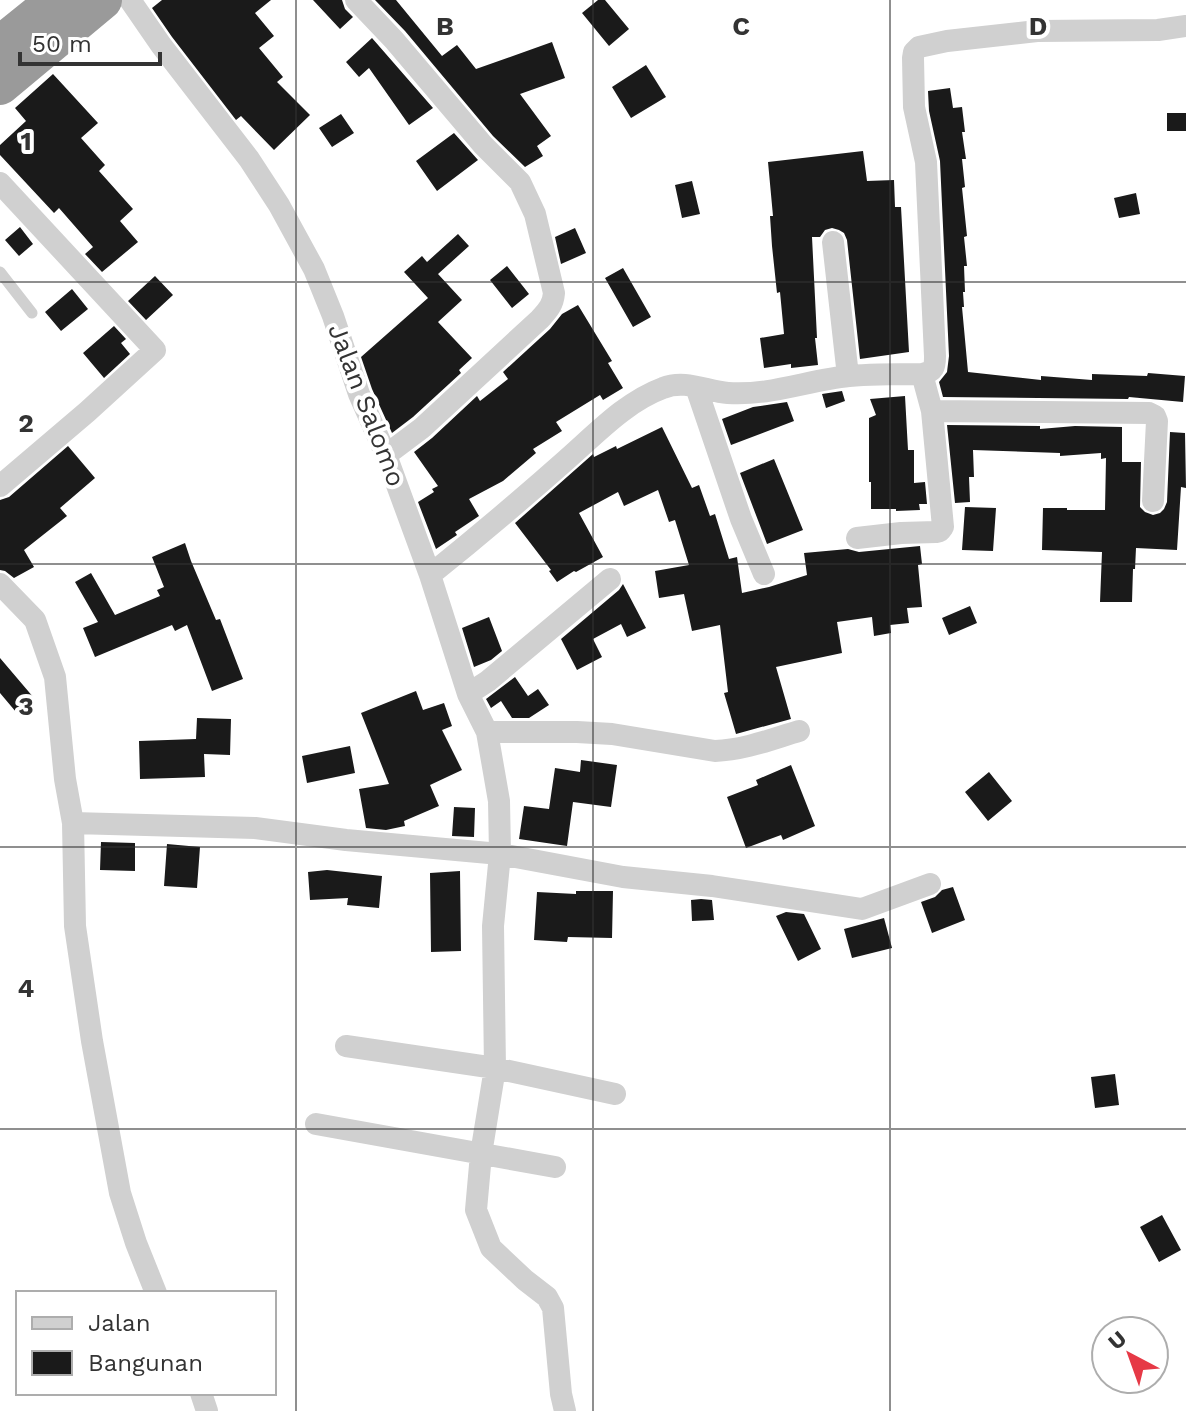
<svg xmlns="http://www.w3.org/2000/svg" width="1186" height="1411" font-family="'Work Sans',sans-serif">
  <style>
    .building { fill: #1a1a1a }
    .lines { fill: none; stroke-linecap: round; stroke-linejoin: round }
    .lane { stroke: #d0d0d0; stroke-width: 11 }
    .street { stroke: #d0d0d0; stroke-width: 22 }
    .highway { stroke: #9a9a9a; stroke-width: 40 }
    .grid { fill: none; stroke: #333; stroke-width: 2; stroke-opacity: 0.55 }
    .labels { text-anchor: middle; stroke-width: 8; stroke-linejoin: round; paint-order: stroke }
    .street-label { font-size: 26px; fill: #333; stroke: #fff }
    .grid-label { font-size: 26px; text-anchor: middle; font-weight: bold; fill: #333; stroke: #fff; stroke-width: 8; stroke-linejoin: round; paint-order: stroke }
  </style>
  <rect width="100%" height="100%" fill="#fff"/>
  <path class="building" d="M162,0H271L255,13L274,36L259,48L283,77L277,82L310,115L274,150L241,116L236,120L172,37L152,8Z
    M313,0H342L345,9L353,17L340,29Z
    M375,0H396L442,56L457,45L476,69L552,42L565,78L520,94L551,136L537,146L543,156L525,167L493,136L405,31Z
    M598,0H605L629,29L609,46L582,13Z
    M372,38L433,108L409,125L369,68L359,77L346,62Z
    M646,65L666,97L631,118L612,87Z
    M53,74L98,123L81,138L105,165L99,171L133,209L120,221L138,242L102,272L85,254L93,247L59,208L54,213L0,155V145L26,121L15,108Z
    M950,88L953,108L962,107L965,132H962L966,159H962L965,187L962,188L967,236L964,237L967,266H964L965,292H963L964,307H962L968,372L1041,380V376L1092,380V374L1147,376L1148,373L1185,376L1183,402L1129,397L1128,399L943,397L939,382L947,372L949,356L940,161L929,111L928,91Z
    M1167,113H1186V131H1167Z
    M341,114L354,133L332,147L319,128Z
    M454,133L478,160L437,191L416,161Z
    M863,151L867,181L894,180L895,207H901L909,352L860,359L847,240L844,233L839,230L832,228L825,230L820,237H812L817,338H815L818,365L791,368V364L764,368L760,338L784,334L780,292L777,293L772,246L770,216H773L768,162Z
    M692,181L700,214L682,218L675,185Z
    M1136,193L1140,214L1119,218L1114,198Z
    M20,227L33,244L19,256L5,240Z
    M575,228L586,253L561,264L555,237Z
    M458,234L469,246L438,274L462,300L438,322L472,358L459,370L461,373L413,417L392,433L372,389L361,357L428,298L404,272L422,256L427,262Z
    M507,266L529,294L512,308L490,280Z
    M623,268L651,317L633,327L605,278Z
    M155,276L173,295L146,320L128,301Z
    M72,289L88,309L61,331L45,312Z
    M578,305L612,361L608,363L623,388L603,400L600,395L556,422L562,431L533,449L536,453L503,481L469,499L479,516L455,532L457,535L436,549L418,502L434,492L432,489L438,486L414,452L432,438L477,396L480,401L508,379L503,372L550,329L562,314Z
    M114,326L126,339L121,343L130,354L104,378L83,353Z
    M842,391L845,401L826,408L822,394Z
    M905,396L908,450H914V483L925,482L927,504H919L920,510L896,511V509H871V482H869V418L876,415L870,399Z
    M787,402L794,421L731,445L722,419L753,407Z
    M947,425L1040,426V429L1075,426L1122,427V462H1141L1140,507L1145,512L1153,515L1160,513L1164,509L1167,502L1170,432L1185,433L1186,488L1181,487L1177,550L1136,548L1135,569H1133L1132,602H1100L1102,552L1042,550L1043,508H1067V510H1105L1106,458L1101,459V453L1060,456V453L973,450L974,477H969L970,502L955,503Z
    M662,427L692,488L699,485L710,516L715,514L729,559L737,557L742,593L769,587L807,575L804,553L848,549L859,552L920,546L922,564L918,565L922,607L907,608L909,623L890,625L891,633L874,636L872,617L837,622L842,653L776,667L791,719L736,734L724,693L728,692L720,625L692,631L684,594L659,598L655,571L689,565L675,520L669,522L658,490L624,506L618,492L579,513L603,557L576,572L574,571L557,582L549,571L551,570L515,523L593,454L594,457L616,446L617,449Z
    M68,446L95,478L60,508L67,516L24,550L34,567L14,578L5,571L0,570V500L9,497Z
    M774,459L803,530L767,544L740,473Z
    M965,507L996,508L993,551L962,550Z
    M185,543L191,561L216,620L220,619L243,679L212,691L187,625L175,631L172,625L95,657L83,628L98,622L75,582L91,573L115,615L160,596L157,590L164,587L152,557Z
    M623,584L646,628L627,637L621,624L593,639L602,657L577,670L561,639L619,590Z
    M970,606L977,623L949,635L942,618Z
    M489,617L502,651L491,660L474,667L462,628Z
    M0,658L34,698L16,712L0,693Z
    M515,677L528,696L538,689L549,705L529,718H512L501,701L491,708L486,699Z
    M416,691L423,710L444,703L452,726L442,730L462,770L430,785L439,806L404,821L405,826L386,830L366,828L359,789L389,784L361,713Z
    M197,718L231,719L230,755L204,754L205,777L140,779L139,741L196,739Z
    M350,746L355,773L307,783L302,756Z
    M581,760L617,765L611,807L573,802L567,846L519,839L524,806L549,809L555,768L580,772Z
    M791,765L815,826L783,840L781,835L746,848L727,797L758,785L756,780Z
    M989,772L1012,801L988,821L965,792Z
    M454,807L475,808L474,837L452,836Z
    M101,842L135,843V871L100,870Z
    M167,844L200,847L197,888L164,886Z
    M327,870L382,876L379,908L347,905L348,898L310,900L308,872Z
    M460,871L461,951L431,952L430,873Z
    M953,887L965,920L932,933L921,902L935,897L942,890Z
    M576,891H613L612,938L568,937L567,942L534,940L537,892L576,894Z
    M701,899L712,900L714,920L692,921L691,900Z
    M786,912L804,914L821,949L798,961L776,916Z
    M884,918L892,948L852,958L844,929Z
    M1115,1074L1119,1105L1095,1108L1091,1077Z
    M1162,1215L1181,1250L1159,1262L1140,1227Z"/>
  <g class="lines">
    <path class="lane" d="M0,272L32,313"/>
    <path class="street" d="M130,0L161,45L249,159L279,205L314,269L333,316L359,394L386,455L430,575L468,694L487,732L499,801L500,854L493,926L495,1068L481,1154L476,1210L491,1248L525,1280L547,1297L553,1308L561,1394L565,1411
      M356,0L394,40L483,145L520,182L535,214L554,293C553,305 548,310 540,319L422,428L386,455
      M0,183L155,350L87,412L0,486
      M833,242L848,376
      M696,387L741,519L764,574
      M932,411L1149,413L1155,416L1157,421L1153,501
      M857,538L901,533L936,532L940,531L943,527L932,411L922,374
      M430,575C476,538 521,500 565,461C595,435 625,402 663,388C685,379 706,391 728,393C769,396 809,380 849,376C873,374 898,374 922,374C934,372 935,367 935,356L926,162L914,107L913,58L914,52L919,47L947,41L1037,31L1158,30L1186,26
      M0,584L35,620L55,677L65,779L73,823L255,828L346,840L500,854L623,877L712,886L862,909L930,884
      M468,694L488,681L610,579
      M487,732H577L612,734L715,751C744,750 772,739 799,731
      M73,823L75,926L92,1041L120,1193L136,1243L156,1293
      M346,1046L495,1068L615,1094
      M316,1124L555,1167
      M201,1393L207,1411"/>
    <path class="highway" d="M0,46L57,0
      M0,85L102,0"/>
  </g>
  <path class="grid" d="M296,0V1411M593,0V1411M890,0V1411M0,282H1186M0,564H1186M0,847H1186M0,1129H1186"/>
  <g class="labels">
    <g class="street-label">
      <text transform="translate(367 405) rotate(69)" y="9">Jalan Salomo</text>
    </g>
  </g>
  <g class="grid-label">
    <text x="445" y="35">B</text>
    <text x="741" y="35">C</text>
    <text x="1038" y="35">D</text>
    <text x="26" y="150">1</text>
    <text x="26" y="432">2</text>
    <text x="26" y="715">3</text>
    <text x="26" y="997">4</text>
  </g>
  <rect x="16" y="1291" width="260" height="104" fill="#ffffff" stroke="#adadad" stroke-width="2"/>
  <rect x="32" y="1317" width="40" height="12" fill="#d0d0d0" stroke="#adadad" stroke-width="2"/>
  <text x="88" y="1331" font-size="24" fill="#333333">Jalan</text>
  <rect x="32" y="1351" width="40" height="24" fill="#1a1a1a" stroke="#adadad" stroke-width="2"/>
  <text x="88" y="1371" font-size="24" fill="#333333">Bangunan</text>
  <g transform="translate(1130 1355) rotate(319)"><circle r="38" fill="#ffffff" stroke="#adadad" stroke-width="2"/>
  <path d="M0-6L14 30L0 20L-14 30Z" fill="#e63946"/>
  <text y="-12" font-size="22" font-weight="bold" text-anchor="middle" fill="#333333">U</text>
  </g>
  <path d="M20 52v12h140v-12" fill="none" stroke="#333333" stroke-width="4"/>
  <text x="32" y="52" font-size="24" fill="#333333" stroke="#ffffff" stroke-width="6" paint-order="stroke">50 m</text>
</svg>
